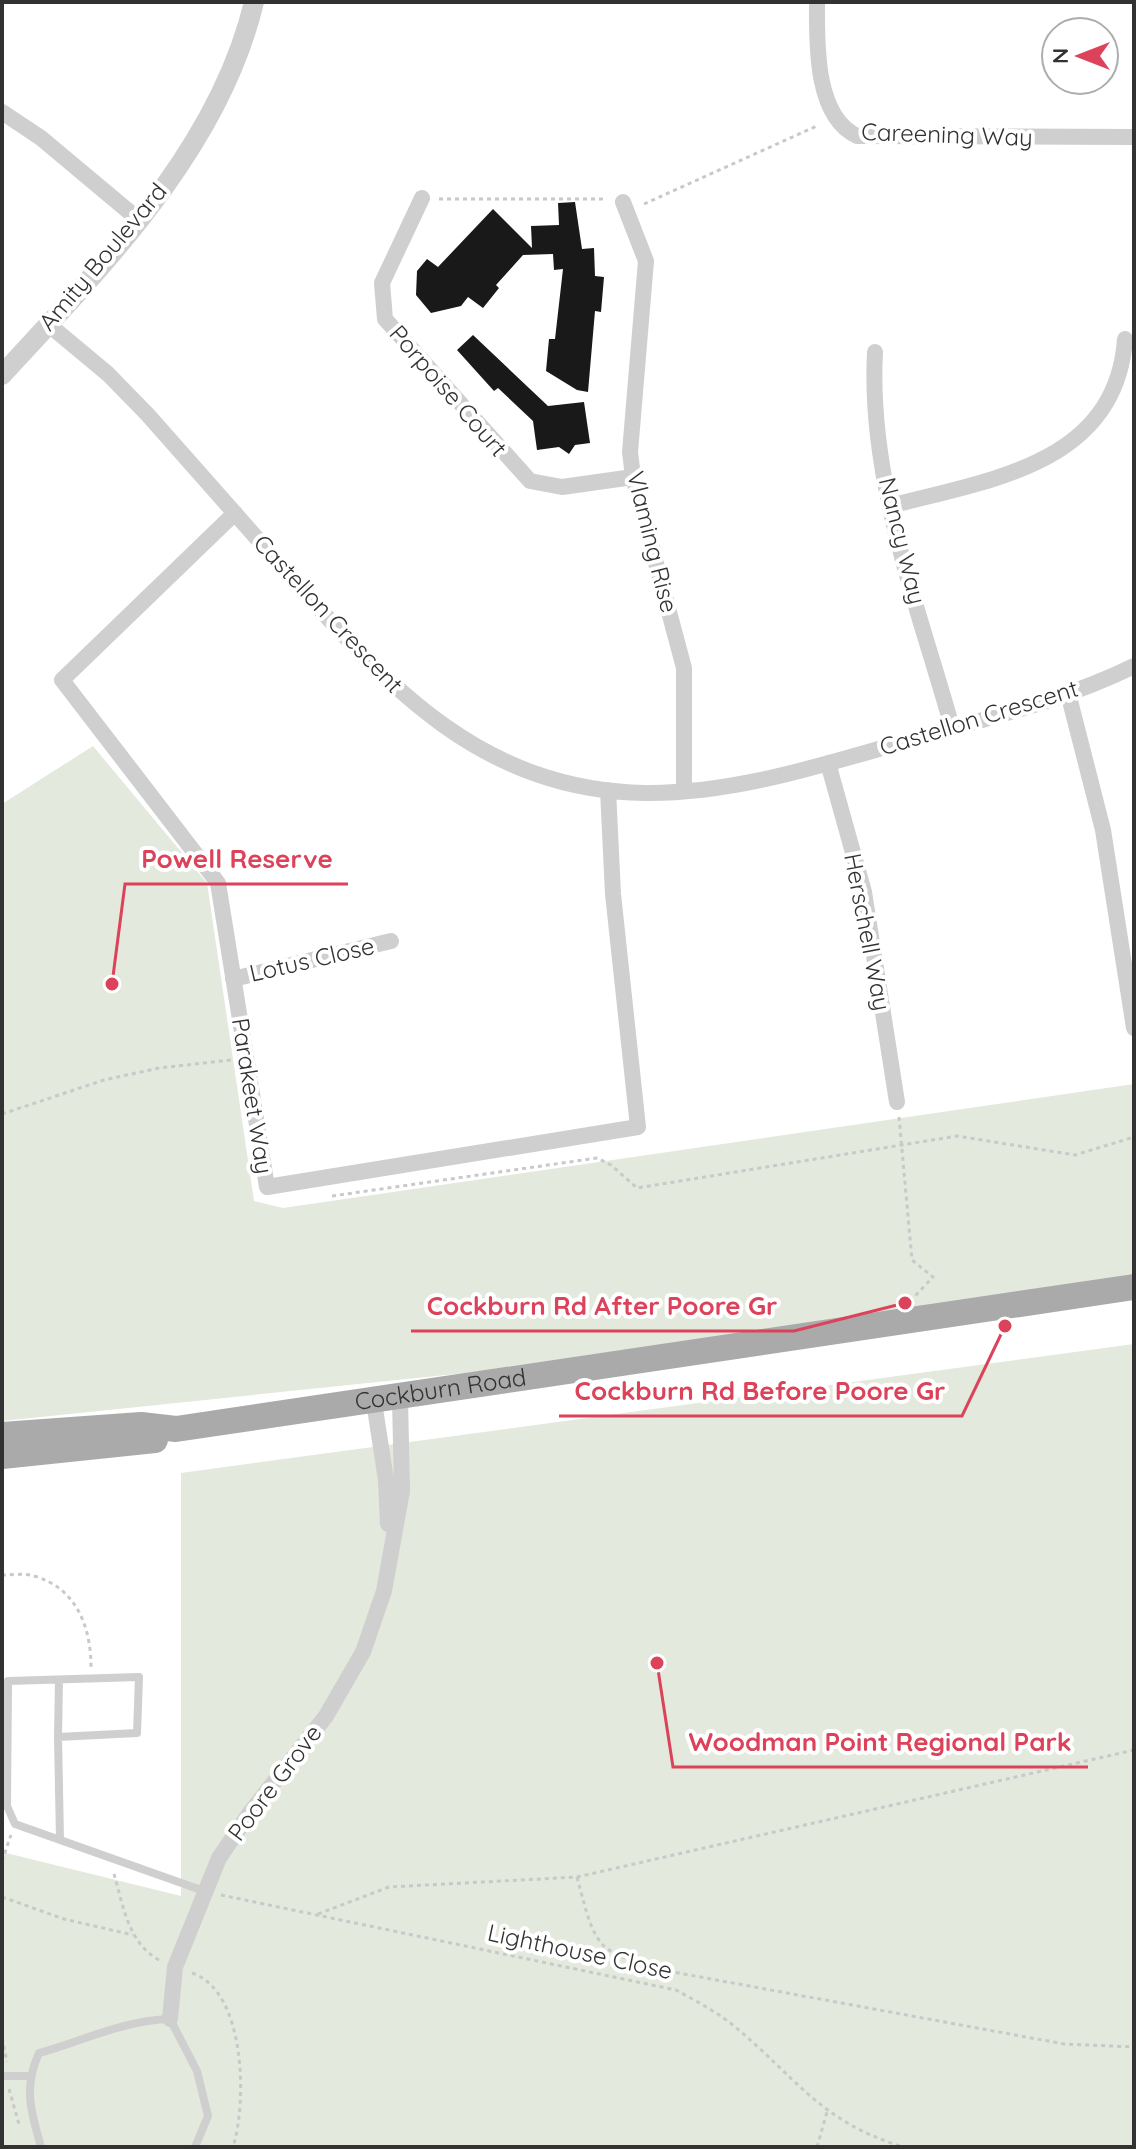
<svg xmlns="http://www.w3.org/2000/svg" width="1136" height="2149" font-family="Quicksand,sans-serif">
  <style>
    .park { fill: #e3e9dc }
    .building { fill: #191919 }
    .lines { fill: none; stroke-linecap: round; stroke-linejoin: round }
    .path { stroke: #c9c9c9; stroke-width: 3; stroke-dasharray: 4 4; stroke-linecap: butt }
    .service { stroke: #cfcfcf; stroke-width: 8 }
    .minor { stroke: #cfcfcf; stroke-width: 16 }
    .tertiary { stroke: #cfcfcf; stroke-width: 20 }
    .primary { stroke: #aaa; stroke-width: 26 }
    .labels { text-anchor: middle; stroke-width: 8; stroke-linejoin: round; paint-order: stroke }
    .street-label { font-size: 24px; fill: #323232; stroke: #fff }
    .leader { fill: none; stroke: #dc4259; stroke-width: 3 }
    .callout-dot { fill: #dc4259; stroke: #fff; stroke-width: 3 }
    .callout-label { font-size: 26px; text-anchor: middle; font-weight: bold; fill: #dc4259; stroke: #fff; stroke-width: 8; stroke-linejoin: round; paint-order: stroke }
  </style>
  <rect width="100%" height="100%" fill="#fff"/>
  <path class="park" d="M93,746L207,883L254,1201L283,1208L1134,1084V1276L465,1373L2,1421V804Z
    M1134,1344V2147H2V1852L181,1896V1473Z"/>
  <path class="building" d="M575,202L582,249L594,248L595,276L604,277L601,312L595,311L588,392L577,390L546,371L549,339H555L563,269L554,270L553,254L523,255L496,285L499,288L483,308L468,297L461,306L431,313L416,295L417,271L427,259L438,267L493,209L532,248L531,226L559,225L558,203Z
    M473,335L548,406L584,402L590,443L575,445L569,454L559,447L537,450L533,421L498,388L494,391L457,350Z"/>
  <g class="lines">
    <path class="path" d="M439,199H607
      M644,204L819,125
      M2,1114L104,1080L159,1068L231,1060
      M899,1117L912,1260L933,1277L915,1296
      M332,1196L597,1158L611,1165L637,1188L957,1136L1075,1155L1134,1137
      M2,1575C12,1575 25,1573 34,1576C77,1588 91,1628 91,1667
      M2,1861L11,1835
      M114,1874C123,1905 128,1943 159,1960
      M577,1877C597,1954 597,1952 673,1972L1064,2044L1134,2047
      M221,1895L676,1990C696,2001 717,2012 734,2026C797,2078 819,2121 903,2147
      M2,1897L64,1919L133,1935
      M318,1914L389,1887L577,1877L1134,1750
      M192,1973C246,1991 247,2103 233,2147
      M2,2038L7,2062
      M9,2089L19,2124
      M817,2147L827,2112"/>
    <path class="service" d="M58,1737L59,1680
      M60,1840L58,1737L137,1733L139,1677L8,1681L7,1806L15,1824L204,1891
      M2,2076H29
      M41,2147C31,2111 23,2088 39,2053C82,2041 125,2020 170,2019L197,2071L208,2116L195,2147"/>
    <path class="minor" d="M817,2C817,41 814,116 857,136L1134,137
      M2,112L41,138L139,220
      M422,198L382,283L385,319L530,481L562,487L633,477
      M623,202L646,261L630,452L633,477L684,668V791
      M48,324L108,374L148,415C196,469 244,524 292,578C391,690 484,790 645,793C725,794 806,770 882,748C966,723 1055,705 1134,666
      M875,352C868,479 918,606 952,727
      M890,506C988,480 1116,465 1125,339
      M235,513L62,680L218,883L267,1187L638,1127L613,894L608,790
      M1068,693L1103,830L1134,1028
      M828,763L864,892L897,1102
      M233,979L391,941
      M374,1402L386,1480L388,1524
      M170,2019L175,1967L219,1858L249,1814L326,1716L363,1652L384,1591L402,1491L400,1399"/>
    <path class="tertiary" d="M2,375C101,267 219,150 254,2"/>
    <g class="primary">
      <path id="s1" d="M2,1435L141,1425L176,1429L1134,1287"/>
      <path d="M2,1456L155,1440"/>
    </g>
  </g>
  <g class="labels">
    <g class="street-label">
      <text transform="translate(947 135) rotate(2)" y="8">Careening Way</text>
      <text transform="translate(103 257) rotate(-50)" y="8">Amity Boulevard</text>
      <text transform="translate(448 391) rotate(49)" y="8">Porpoise Court</text>
      <text transform="translate(902 541) rotate(76)" y="8">Nancy Way</text>
      <text transform="translate(652 542) rotate(76)" y="8">Vlaming Rise</text>
      <text transform="translate(328 614) rotate(47)" y="8">Castellon Crescent</text>
      <text transform="translate(979 718) rotate(-17)" y="8">Castellon Crescent</text>
      <text transform="translate(867 932) rotate(79)" y="8">Herschell Way</text>
      <text transform="translate(312 960) rotate(-13)" y="8">Lotus Close</text>
      <text transform="translate(252 1096) rotate(81)" y="8">Parakeet Way</text>
      <text dy="8" stroke="none"><textPath href="#s1" startOffset="442">Cockburn Road</textPath></text>
      <text transform="translate(275 1783) rotate(-53)" y="8">Poore Grove</text>
      <text transform="translate(580 1952) rotate(12)" y="8">Lighthouse Close</text>
    </g>
  </g>
  <path class="leader" d="M112 984L125 884H348M905 1303L794 1331H411M1005 1326L962 1416H559M657 1663L673 1767H1088"/>
  <g class="callout-dot">
    <circle cx="112" cy="984" r="8"/>
    <circle cx="905" cy="1303" r="8"/>
    <circle cx="1005" cy="1326" r="8"/>
    <circle cx="657" cy="1663" r="8"/>
  </g>
  <g class="callout-label">
    <text x="237" y="868">Powell Reserve</text>
    <text x="602" y="1315">Cockburn Rd After Poore Gr</text>
    <text x="760" y="1400">Cockburn Rd Before Poore Gr</text>
    <text x="880" y="1751">Woodman Point Regional Park</text>
  </g>
  <rect width="1136" height="2149" fill="none" stroke="#323232" stroke-width="8"/>
  <g transform="translate(1080 56) rotate(270)"><circle r="38" fill="#ffffff" stroke="#adadad" stroke-width="2"/>
  <path d="M0-6L14 30L0 20L-14 30Z" fill="#dc4259"/>
  <text y="-12" font-size="22" font-weight="bold" text-anchor="middle" fill="#323232">N</text>
  </g>
</svg>
